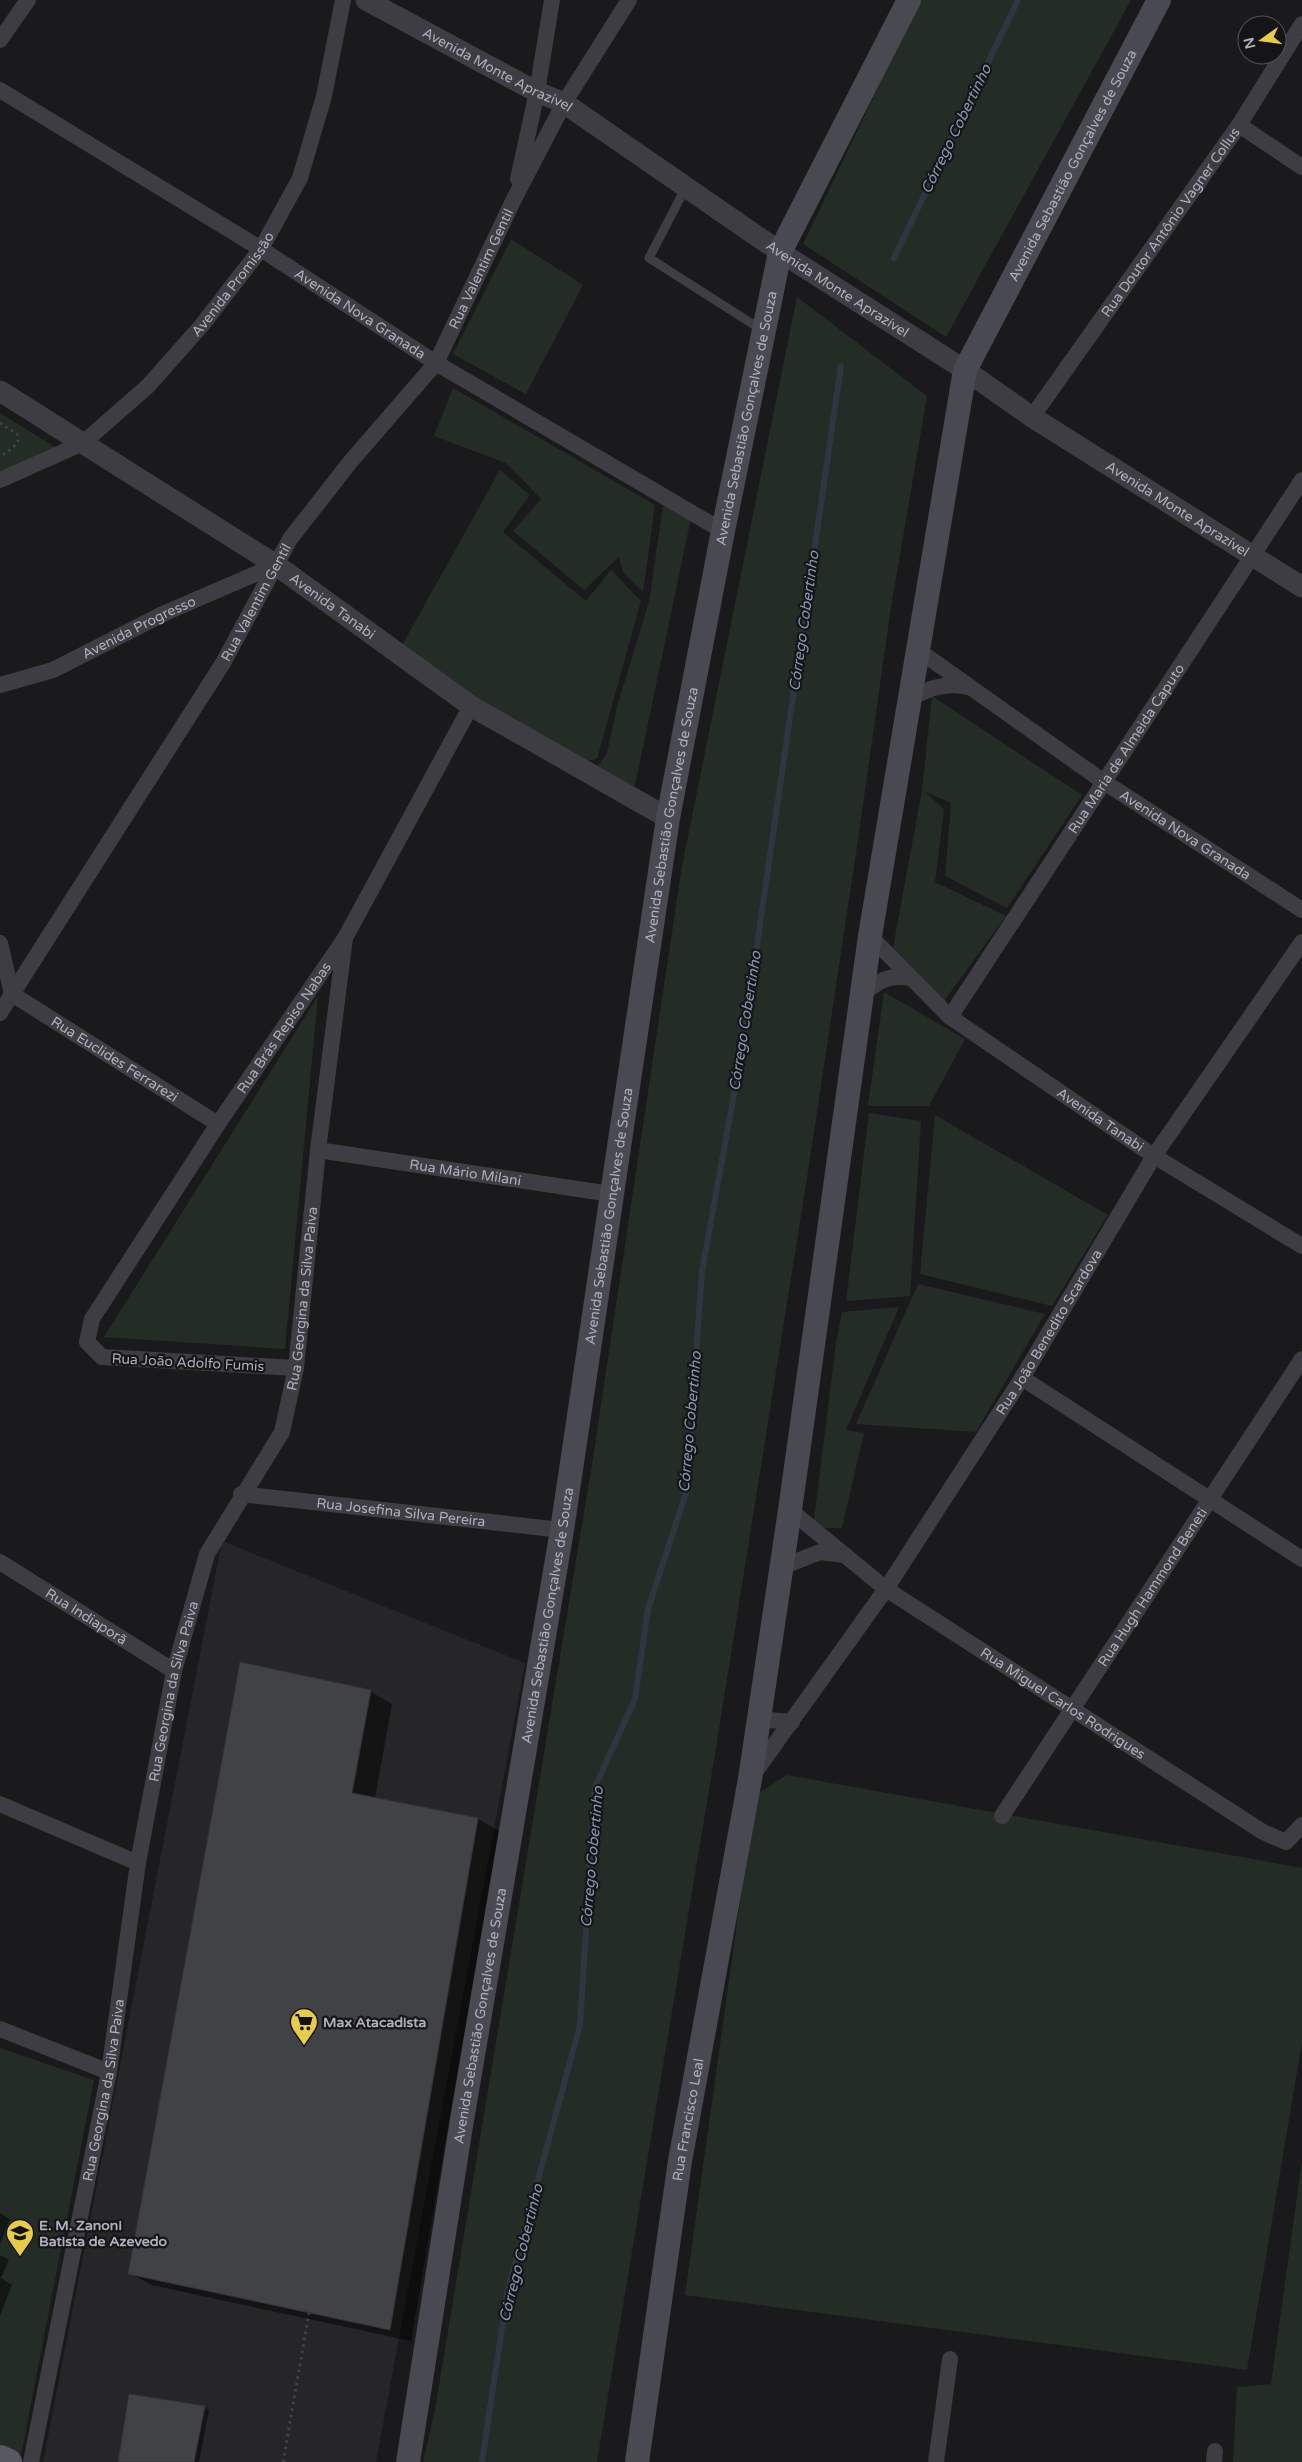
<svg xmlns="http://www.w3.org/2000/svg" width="1302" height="2462" font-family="'Varela Round',sans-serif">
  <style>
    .built { fill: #262629 }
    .green { fill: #242c26 }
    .shadow { fill: #0007 }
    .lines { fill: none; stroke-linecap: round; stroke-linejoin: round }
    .stream { stroke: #303640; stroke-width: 6 }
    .building { fill: #414246; stroke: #353438 }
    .path { stroke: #414248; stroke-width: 3; stroke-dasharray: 2.5 4; stroke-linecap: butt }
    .service { stroke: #3d3d43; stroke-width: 9 }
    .minor { stroke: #3d3d43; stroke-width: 16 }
    .tertiary { stroke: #3d3d43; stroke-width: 21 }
    .secondary { stroke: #494a51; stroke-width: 24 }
    .primary { stroke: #575860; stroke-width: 26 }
    .labels { text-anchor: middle; stroke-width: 4.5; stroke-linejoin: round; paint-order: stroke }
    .street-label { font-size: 14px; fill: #adafbb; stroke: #151517 }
    .poi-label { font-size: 14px; font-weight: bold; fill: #adafbb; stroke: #151517; text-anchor: start }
    .water-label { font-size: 15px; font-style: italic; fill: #8797b3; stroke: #151517 }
  </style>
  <rect width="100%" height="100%" fill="#1a1a1c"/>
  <path class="built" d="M222,1541L525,1663L376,2462H43Z"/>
  <path class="green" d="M920,0H1131L946,337L803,244Z
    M511,239L583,285L526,394L453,354Z
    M797,297L927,396L890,614L859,833L807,1178L715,1754L597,2462H423L434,2415L592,1465L682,866Z
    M453,388L655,505L643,592L623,572L619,557L584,590L513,531L541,499L506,463L434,436Z
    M0,413L55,447L0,472Z
    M500,470L530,495L503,532L586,601L611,570L641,601L597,759L586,761L414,660L397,654Z
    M663,506L691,518L633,795L594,771L607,753L618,703L649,602Z
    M932,696L1082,795L1007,908L945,876L951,803L924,791L944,809L935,882L1006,916L944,1001L892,953L922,790Z
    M884,992L965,1039L929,1106H868Z
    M318,996L285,1349L104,1337Z
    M869,1113L921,1121L910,1296L846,1301Z
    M935,1115L1108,1215L1052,1306L920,1274Z
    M918,1284L1045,1314L976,1432L856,1424Z
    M899,1307L846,1430L864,1433L842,1528H813L836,1343L842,1312Z
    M787,1775L1302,1868V2042L1247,2370L685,2295L755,1795Z
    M0,2048L94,2080L21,2455L0,2446Z
    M1302,2161V2462H1233L1237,2387L1271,2384Z"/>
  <path class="shadow" d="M241,1664L371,1692L392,1704L375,1798L478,1819L499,1831L411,2341L151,2285L130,2273Z
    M0,2213L10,2219L0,2244Z
    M0,2255L9,2260L1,2278L12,2285L0,2316Z
    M204,2407L209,2410L199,2462H119Z"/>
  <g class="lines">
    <path class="stream" d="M894,258L1018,0
      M482,2462L507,2294L580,2025L595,1787L635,1699L648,1609L686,1493L702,1271L741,1055L841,366"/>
  </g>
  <path class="building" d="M240,1662L371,1690L352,1793L478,1818L390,2330L128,2274Z
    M129,2394L205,2406L194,2462H118Z"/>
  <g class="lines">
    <path class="path" d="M0,423L17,434L18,441L13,448L0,457
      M283,2462L309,2313"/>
    <path class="service" d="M686,187L649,258L762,330"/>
    <g class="minor">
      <path d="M0,40L28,0"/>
      <path id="s1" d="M0,90L261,249L436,363L723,531"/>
      <path d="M1239,125L1302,167"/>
      <path d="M518,179L537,92L552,0"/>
      <path id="s2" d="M1032,417L1239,125L1302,24"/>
      <path id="s3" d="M0,480L83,443L148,386L202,325L261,249L300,178L324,96L343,0"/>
      <path id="s4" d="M918,650L1104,782L1302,910"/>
      <path id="s5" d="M0,685L53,670L165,613L276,565"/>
      <path d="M909,699C930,688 945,682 969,687"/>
      <path id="s6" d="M870,936L950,1017L1154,1156L1302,1246"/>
      <path id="s7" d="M0,943L12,994L218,1124"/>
      <path d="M861,995C879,981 888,974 911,978"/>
      <path id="s8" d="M0,1013L223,663L290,539L351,461L436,363L514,199L564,103L629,0"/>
      <path id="s9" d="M950,1017L1302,480"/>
      <path id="s10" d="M318,1150L611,1194"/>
      <path id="s11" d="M296,1368L102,1357L87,1342L92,1319L218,1124L345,938L471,706"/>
      <path d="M1022,1378L1302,1559"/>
      <path id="s12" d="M241,1494L562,1530"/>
      <path id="s13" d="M790,1510L886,1589L1263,1832L1286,1842L1302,1825"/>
      <path id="s14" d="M0,1562L174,1671"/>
      <path d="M782,1567L820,1552L845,1555"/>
      <path d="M759,1719L792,1722"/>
      <path id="s15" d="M750,1779L886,1589L1022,1378L1154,1156L1302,942"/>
      <path d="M0,1804L138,1863"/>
      <path id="s16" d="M1002,1816L1302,1359"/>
      <path d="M0,2029L109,2072"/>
      <path id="s17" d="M31,2462L109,2072L138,1863L174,1671L207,1554L282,1432L296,1368L318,1150L345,938"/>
      <path d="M936,2462L950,2359"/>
      <path d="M1214,2462L1215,2451"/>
    </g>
    <g class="tertiary">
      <path id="s18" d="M366,0L537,92L564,103L780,252L965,370L1032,417L1302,587"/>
      <path id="s19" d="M0,391L276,565L471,706L668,818"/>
    </g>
    <g class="secondary">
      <path id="s20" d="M408,2462L461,2126L562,1530L668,818L723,531L780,252L909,0"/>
      <path id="s21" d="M637,2462L680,2161L750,1779L790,1510L870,936L965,370L1159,0"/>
    </g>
    <path class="primary" d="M0,2458L9,2462"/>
  </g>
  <defs>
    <g id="supermarket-pin" transform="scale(1.4375)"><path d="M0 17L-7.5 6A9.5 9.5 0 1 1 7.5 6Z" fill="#e8cc46" stroke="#151517"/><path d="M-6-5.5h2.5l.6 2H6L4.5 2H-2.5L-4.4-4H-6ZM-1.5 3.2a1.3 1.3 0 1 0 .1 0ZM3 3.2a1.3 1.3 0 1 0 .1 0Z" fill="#111"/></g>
    <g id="school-pin" transform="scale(1.4375)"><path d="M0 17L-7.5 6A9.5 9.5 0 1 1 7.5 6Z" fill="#e8cc46" stroke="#151517"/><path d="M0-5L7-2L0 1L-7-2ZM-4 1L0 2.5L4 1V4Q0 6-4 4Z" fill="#111"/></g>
  </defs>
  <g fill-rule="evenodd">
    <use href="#supermarket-pin" x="304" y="2022"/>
    <use href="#school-pin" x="20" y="2233"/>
  </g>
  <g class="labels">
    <g class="street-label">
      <text dy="5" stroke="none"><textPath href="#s18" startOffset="149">Avenida Monte Aprazível</textPath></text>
      <text dy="5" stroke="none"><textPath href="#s21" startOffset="2349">Avenida Sebastião Gonçalves de Souza</textPath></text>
      <text dy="5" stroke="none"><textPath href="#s2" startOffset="239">Rua Doutor Antônio Vagner Collus</textPath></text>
      <text dy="5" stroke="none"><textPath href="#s8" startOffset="889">Rua Valentim Gentil</textPath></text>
      <text dy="5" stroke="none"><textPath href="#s3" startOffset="310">Avenida Promissão</textPath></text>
      <text dy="5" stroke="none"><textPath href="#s18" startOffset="554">Avenida Monte Aprazível</textPath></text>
      <text dy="5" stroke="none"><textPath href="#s1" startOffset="424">Avenida Nova Granada</textPath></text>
      <text dy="5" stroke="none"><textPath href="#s20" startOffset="2072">Avenida Sebastião Gonçalves de Souza</textPath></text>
      <text dy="5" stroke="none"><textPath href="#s18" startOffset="959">Avenida Monte Aprazível</textPath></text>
      <text dy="5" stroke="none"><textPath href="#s8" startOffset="484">Rua Valentim Gentil</textPath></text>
      <text dy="5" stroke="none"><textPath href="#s19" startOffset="396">Avenida Tanabi</textPath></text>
      <text dy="5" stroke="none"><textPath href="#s5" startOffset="151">Avenida Progresso</textPath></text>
      <text dy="5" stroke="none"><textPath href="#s9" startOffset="321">Rua Maria de Almeida Caputo</textPath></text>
      <text dy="5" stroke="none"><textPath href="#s20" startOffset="1668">Avenida Sebastião Gonçalves de Souza</textPath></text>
      <text dy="5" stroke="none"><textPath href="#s4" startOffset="325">Avenida Nova Granada</textPath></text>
      <text dy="5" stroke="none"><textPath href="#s11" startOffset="588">Rua Brás Repiso Nabas</textPath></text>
      <text dy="5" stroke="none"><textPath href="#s7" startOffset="174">Rua Euclides Ferrarezi</textPath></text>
      <text dy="5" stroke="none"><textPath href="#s6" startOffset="296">Avenida Tanabi</textPath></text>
      <text dy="5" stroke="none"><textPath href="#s10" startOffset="149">Rua Mário Milani</textPath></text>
      <text dy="5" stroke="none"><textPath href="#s20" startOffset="1262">Avenida Sebastião Gonçalves de Souza</textPath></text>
      <text dy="5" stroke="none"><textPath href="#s17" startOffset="1204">Rua Georgina da Silva Paiva</textPath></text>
      <text dy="5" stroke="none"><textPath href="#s15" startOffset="538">Rua João Benedito Scardova</textPath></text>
      <text transform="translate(188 1362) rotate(3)" y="5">Rua João Adolfo Fumis</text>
      <text dy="5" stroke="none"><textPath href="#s12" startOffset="161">Rua Josefina Silva Pereira</textPath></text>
      <text dy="5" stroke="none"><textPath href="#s16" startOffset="274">Rua Hugh Hammond Beneti</textPath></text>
      <text dy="5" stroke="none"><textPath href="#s20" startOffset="858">Avenida Sebastião Gonçalves de Souza</textPath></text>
      <text dy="5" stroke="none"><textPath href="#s14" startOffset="102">Rua Indiaporã</textPath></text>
      <text dy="5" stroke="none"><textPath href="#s17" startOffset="784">Rua Georgina da Silva Paiva</textPath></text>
      <text dy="5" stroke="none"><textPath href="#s13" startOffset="335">Rua Miguel Carlos Rodrigues</textPath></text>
      <text dy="5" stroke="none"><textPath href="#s20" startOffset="452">Avenida Sebastião Gonçalves de Souza</textPath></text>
      <text dy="5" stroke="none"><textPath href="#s17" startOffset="379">Rua Georgina da Silva Paiva</textPath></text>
      <text dy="5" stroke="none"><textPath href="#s21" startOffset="346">Rua Francisco Leal</textPath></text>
    </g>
    <g class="poi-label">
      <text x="323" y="2027">Max Atacadista</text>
      <text x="39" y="2230">E. M. Zanoni<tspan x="39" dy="16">Batista de Azevedo</tspan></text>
    </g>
    <g class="water-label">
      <text transform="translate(956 129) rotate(-64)" y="5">Córrego Cobertinho</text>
      <text transform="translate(804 621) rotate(-82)" y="5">Córrego Cobertinho</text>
      <text transform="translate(745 1021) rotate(-81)" y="5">Córrego Cobertinho</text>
      <text transform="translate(690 1422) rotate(-85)" y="5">Córrego Cobertinho</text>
      <text transform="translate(592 1857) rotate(-85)" y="5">Córrego Cobertinho</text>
      <text transform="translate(521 2253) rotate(-76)" y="5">Córrego Cobertinho</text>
    </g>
  </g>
  <g transform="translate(1262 40) rotate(256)"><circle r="24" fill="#151517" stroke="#525359"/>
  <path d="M0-4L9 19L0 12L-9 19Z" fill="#e8cc46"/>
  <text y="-8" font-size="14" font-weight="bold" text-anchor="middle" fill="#adafbb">N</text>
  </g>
</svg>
